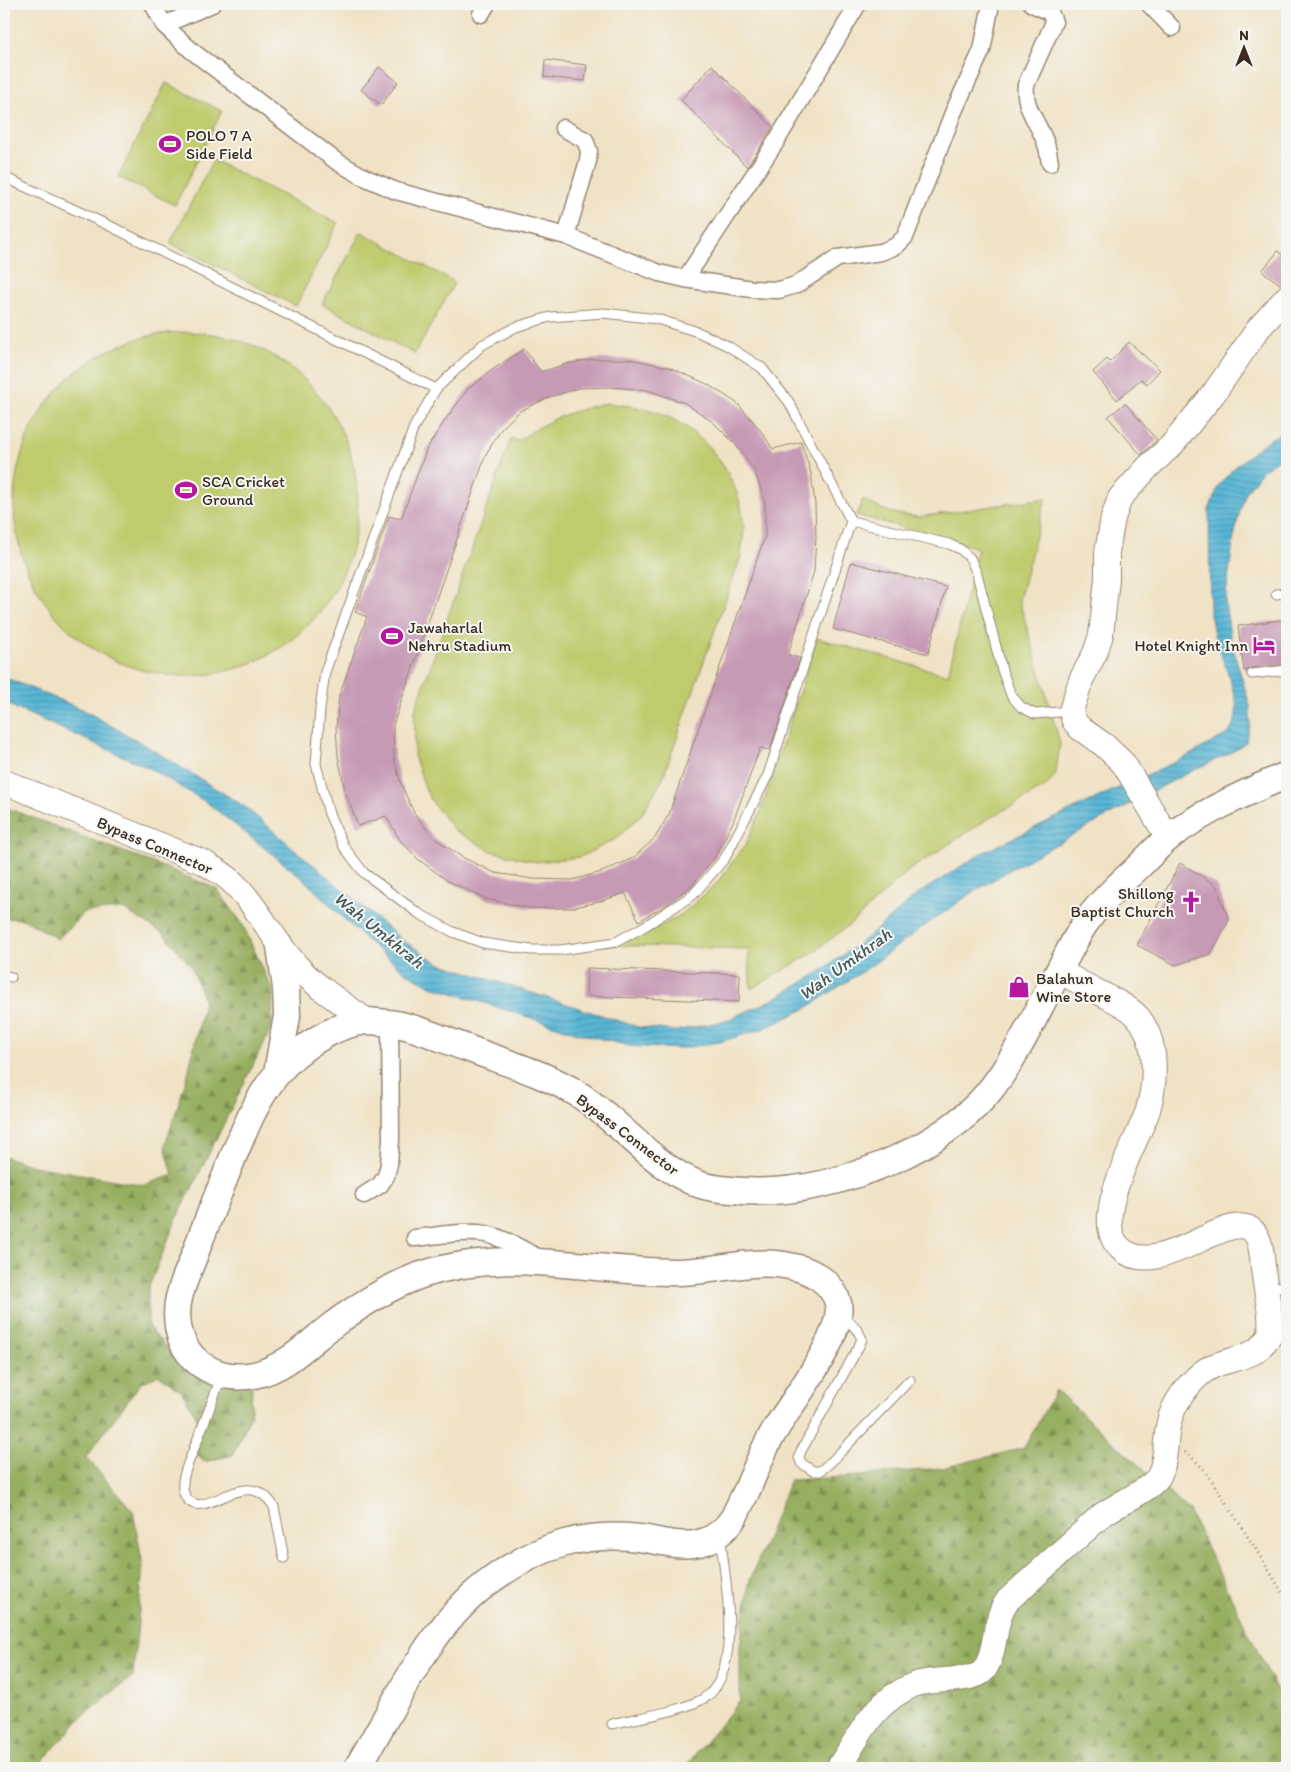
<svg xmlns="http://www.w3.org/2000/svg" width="1291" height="1772" font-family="Itim,sans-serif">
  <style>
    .green { fill: #bfcb6d; stroke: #7d7a46 }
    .forest { fill: url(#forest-firs); stroke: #696c3f }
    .water { fill: url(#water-rules); stroke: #4a707a }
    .building { fill: #c69ab5; fill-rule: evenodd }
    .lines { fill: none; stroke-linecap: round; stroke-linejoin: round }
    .lane-casing { stroke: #968672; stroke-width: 11 }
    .street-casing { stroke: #968672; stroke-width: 19 }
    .secondary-casing { stroke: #968672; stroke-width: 26 }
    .primary-casing { stroke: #968672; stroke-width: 29 }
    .path { stroke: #968672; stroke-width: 3; stroke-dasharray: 1 4; stroke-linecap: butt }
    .lane { stroke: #fff; stroke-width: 9 }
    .street { stroke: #fff; stroke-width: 16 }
    .secondary { stroke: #fff; stroke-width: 24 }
    .primary { stroke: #fff; stroke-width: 26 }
    .labels { text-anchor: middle; stroke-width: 4; stroke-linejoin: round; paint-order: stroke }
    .poi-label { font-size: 16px; fill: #3b2a1e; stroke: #f6f6f2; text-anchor: start }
    .street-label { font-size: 16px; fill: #3b2a1e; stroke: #f6f6f2 }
    .water-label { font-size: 18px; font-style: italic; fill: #455b5e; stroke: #f6f6f2 }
  </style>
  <defs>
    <pattern id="forest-firs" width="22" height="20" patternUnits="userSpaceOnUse" patternTransform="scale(1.25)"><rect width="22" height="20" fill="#97af60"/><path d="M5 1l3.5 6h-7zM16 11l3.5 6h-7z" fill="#7c8f4f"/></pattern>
    <pattern id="water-rules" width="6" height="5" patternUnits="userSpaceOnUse" patternTransform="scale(1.25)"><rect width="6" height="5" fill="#58b6d6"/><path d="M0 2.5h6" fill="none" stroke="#4a94ad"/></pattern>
  </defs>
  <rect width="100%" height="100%" fill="#f6f6f2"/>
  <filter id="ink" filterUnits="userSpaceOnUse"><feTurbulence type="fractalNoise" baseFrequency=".02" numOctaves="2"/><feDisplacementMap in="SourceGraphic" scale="10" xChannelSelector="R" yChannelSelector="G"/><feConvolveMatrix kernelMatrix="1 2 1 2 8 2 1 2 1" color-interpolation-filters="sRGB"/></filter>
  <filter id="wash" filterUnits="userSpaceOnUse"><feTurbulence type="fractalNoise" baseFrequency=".0096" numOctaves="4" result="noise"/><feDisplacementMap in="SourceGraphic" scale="20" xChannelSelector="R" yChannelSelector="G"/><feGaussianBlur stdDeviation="1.12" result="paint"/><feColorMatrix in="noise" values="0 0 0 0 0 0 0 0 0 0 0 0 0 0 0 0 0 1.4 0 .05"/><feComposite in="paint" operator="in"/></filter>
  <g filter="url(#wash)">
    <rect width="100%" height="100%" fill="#f0e2c5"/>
    <path class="green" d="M166,83L222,111L175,205L118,177Z
      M213,160L338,223L296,306L170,243Z
      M361,232L455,282L415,354L322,304Z
      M14 504a172 172 0 1 1 344 0a172 172 0 1 1-344 0Z
      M606,403C620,405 637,406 651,410C699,425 736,469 743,518C745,530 742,544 741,556L662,780L642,814L616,839L580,857L536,862L491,851L454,830L429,798L414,756L415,710L511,438L518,441C550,418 569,412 606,403Z
      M1046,498L1019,600L1060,743L1056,773L1047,786L983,822L908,871L853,922L811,954L751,989L748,949L600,945L644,935L681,915L716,884L746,844L760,813L817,638L948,675L978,548L856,515L863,499C881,511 898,515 919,517Z"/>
    <path class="forest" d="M4,807L169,869L217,889L242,923L273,991L272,1027L177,1218L148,1289V1326L171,1353L198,1373L252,1385L251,1415L233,1455L204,1462L188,1446L197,1418L182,1392L159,1375L141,1383L86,1457L133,1511L143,1566L133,1676L85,1714L36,1768H4V1156L33,1166L144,1185L173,1175L165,1146L188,1074L204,1001L191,966L164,934L123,909L85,912L58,939L23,919L4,918Z
      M1056,1390L1189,1511L1287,1711V1768H684L740,1701V1646L749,1583L790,1480L847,1477L942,1468L1024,1448Z"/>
    <path class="water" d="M1287,429V452L1262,471L1246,492L1240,511L1233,542L1225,603L1231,641L1250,706V725L1246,742L1234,751L1176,779L1011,869L966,897L919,930L868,968L805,1009L763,1029L719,1042L678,1049L629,1046L578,1033L431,986L405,972L365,939L301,877L206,802L149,768L4,703V677L84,710L145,745L244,806L402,940L439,963L638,1027L676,1031L724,1021L770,1001L815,975L869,936L919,893L982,853L1103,795L1184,758L1229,733L1235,722L1237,705L1229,676L1215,639L1210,614L1209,510L1219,485L1236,466L1269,439L1277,436Z"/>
    <g id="blocks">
      <path class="building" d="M545,60L587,65L585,81L544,77Z
        M712,65L773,127L747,167L681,100Z
        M379,67L398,82L381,105L361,90Z
        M1278,251L1287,259V284L1281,285L1262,271Z
        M1129,342L1160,370L1147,384L1141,379L1117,400L1093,372L1107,359L1110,362Z
        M524,349L541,372L566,364L593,359H630L669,367L707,384L737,403L758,427L773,449L801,442L811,473L815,504L816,537L814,571L788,655L800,658L770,750L760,748L733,822L714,859L691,886L669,903L639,921L625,893L598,902L571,908H529L486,899L448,881L419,860L400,840L386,816L358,826L345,791L338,756L336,728L339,696L367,617L355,612L389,516L401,519L427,448L446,419L467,390L492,370ZM611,387L647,390L685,403L713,422L735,444L755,471L765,503V536L669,814L655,838L633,858L602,872L572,880L533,879L495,873L462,857L434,838L414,813L401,784L394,758L393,725L486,454L502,428L520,411L547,398L578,388Z
        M1125,403L1157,440L1141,455L1108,417Z
        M851,562L946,587L928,654L833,629Z
        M1287,619V664L1251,668L1244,671L1238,626Z
        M1180,863L1216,885L1229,920L1211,954L1175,965L1137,945Z
        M587,968L740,974L739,1002L586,996Z"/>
    </g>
  </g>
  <g filter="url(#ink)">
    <use href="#blocks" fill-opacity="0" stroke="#968672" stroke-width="1"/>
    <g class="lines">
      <g class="lane-casing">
        <path id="lane" d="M4,177L112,227L436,389
          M604,313L657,319L698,332L728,346L762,368L789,402L851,521L768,775L725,858L693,895L645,926L616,942L561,950H532L483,943L453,932L418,913L364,873L344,847L329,814L316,764L320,709L325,672L414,427L436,389L482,345L516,327L550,317Z
          M851,521L949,544L960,549L970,558L977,574L1002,670L1011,695L1021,707L1035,714L1071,711
          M1276,594L1287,593
          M1252,674L1287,670
          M4,975L11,977
          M1268,1288L1287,1286
          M843,1315L858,1331L862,1339L859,1346L801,1451L799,1457L801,1463L813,1471H820L831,1462L910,1380
          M221,1377C213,1400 204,1423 195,1446C191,1457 184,1470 183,1482C182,1488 184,1496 188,1500C208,1520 247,1463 274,1507L284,1558
          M612,1724C641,1717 674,1713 701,1700C745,1678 725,1576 720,1536"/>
      </g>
      <g class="street-casing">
        <path id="street" d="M153,4L164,25L192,51L336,161L364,177L396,191L566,236L659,273L685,279L752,289L779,290L796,285L838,258L881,252L896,246L905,237L953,113L982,50L991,4
          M1032,4L1050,12L1054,22L1026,85C1023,108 1039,123 1046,144C1048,150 1049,157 1050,163
          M1149,4L1172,28
          M481,14L487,4
          M164,25L212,4
          M563,128L585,140L589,151L588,161L566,236
          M685,279L777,140L858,4
          M364,1195L380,1185L386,1176L389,1164L391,1139L390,1023
          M415,1238C437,1236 463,1230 486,1234C505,1238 523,1250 539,1258"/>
      </g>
      <g class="secondary-casing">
        <path id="secondary" d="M4,782L205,863C213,869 223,873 230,880C258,905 272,940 298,967C318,989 344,1004 367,1021
          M1168,838L1124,764L1104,745L1081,729L1074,721L1071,711L1081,680L1095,653L1101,635L1107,579V552L1113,518L1120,498L1148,467L1172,445L1214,393L1258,329L1287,297
          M838,1768C862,1733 871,1704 913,1685C930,1678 974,1682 983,1671C995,1659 994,1626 1002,1610C1003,1606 1006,1603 1008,1600L1102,1515C1116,1505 1152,1489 1159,1476C1166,1462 1165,1443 1168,1427C1171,1409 1183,1391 1196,1378C1213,1360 1233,1363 1254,1352C1260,1349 1265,1341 1270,1336C1272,1313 1267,1298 1264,1276C1262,1264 1263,1246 1256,1235C1235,1200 1160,1285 1120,1248C1089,1219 1137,1143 1148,1110C1153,1093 1155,1073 1153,1054C1151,1039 1146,1025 1135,1014C1127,1006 1115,1001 1106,996C1090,988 1075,980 1059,971"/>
      </g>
      <g class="primary-casing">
        <path id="primary" d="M277,1073L287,1016L286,988L280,947
          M357,1768C398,1701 430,1621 497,1576C542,1545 585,1532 639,1538C658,1540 679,1548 699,1543C713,1540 726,1530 734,1517C735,1515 746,1492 747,1490C755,1472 762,1452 772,1435C789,1405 845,1336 838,1303C833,1283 813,1271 794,1267C755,1257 714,1272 675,1272C586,1272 510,1246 421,1275C387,1287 358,1306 330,1327C307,1345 284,1369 254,1375C224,1381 192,1368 181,1338C176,1324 176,1307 180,1294C184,1279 191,1265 196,1251C206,1223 218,1195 229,1167C242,1136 255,1100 277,1074C296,1050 334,1024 366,1021C368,1021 393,1023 396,1024C420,1028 443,1040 467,1048C503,1062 544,1073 578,1094C619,1120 652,1166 698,1184C712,1189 728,1190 743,1191C793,1194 842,1182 889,1162C925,1146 961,1125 987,1094C1015,1060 1034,1017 1055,978C1065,960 1073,942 1084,925C1098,904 1117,886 1135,870C1146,860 1156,848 1168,838C1198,814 1251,790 1287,775"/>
      </g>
      <path class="path" d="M1185,1452C1206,1467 1218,1491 1232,1512C1251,1542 1270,1571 1287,1601"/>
      <use href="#lane" class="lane"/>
      <use href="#street" class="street"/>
      <use href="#secondary" class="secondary"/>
      <use href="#primary" class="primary"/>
    </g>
  </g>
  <defs>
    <g id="stadium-bare" transform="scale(1.725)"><path d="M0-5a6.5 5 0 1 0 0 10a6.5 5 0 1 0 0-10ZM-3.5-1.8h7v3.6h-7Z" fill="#b5179e" stroke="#f6f6f2" stroke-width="2.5" paint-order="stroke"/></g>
    <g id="hotel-bare" transform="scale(1.725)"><path d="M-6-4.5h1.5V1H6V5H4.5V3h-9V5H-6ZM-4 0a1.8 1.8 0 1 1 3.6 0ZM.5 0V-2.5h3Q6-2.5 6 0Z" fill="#b5179e" stroke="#f6f6f2" stroke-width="2.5" paint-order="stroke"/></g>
    <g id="church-bare" transform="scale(1.725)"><path d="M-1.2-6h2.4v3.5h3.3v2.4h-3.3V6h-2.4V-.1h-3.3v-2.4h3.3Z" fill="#b5179e" stroke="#f6f6f2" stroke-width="2.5" paint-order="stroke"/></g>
    <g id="shop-bare" transform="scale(1.725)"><path d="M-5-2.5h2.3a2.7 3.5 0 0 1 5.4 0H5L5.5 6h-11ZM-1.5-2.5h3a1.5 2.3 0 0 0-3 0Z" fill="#b5179e" stroke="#f6f6f2" stroke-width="2.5" paint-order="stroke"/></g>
  </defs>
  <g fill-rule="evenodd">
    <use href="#stadium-bare" x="170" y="144"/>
    <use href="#stadium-bare" x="186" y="490"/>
    <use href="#stadium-bare" x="392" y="636"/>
    <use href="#hotel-bare" x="1264" y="645"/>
    <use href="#church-bare" x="1191" y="902"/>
    <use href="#shop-bare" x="1019" y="987"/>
  </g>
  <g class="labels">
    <g class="poi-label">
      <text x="186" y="141">POLO 7 A<tspan x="186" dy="18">Side Field</tspan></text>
      <text x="202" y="487">SCA Cricket<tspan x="202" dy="18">Ground</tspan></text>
      <text x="408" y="633">Jawaharlal<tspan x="408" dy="18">Nehru Stadium</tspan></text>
      <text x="1248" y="651" text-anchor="end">Hotel Knight Inn</text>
      <text x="1174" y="899" text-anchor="end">Shillong<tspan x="1174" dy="18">Baptist Church</tspan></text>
      <text x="1036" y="984">Balahun<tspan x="1036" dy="18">Wine Store</tspan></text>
    </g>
    <g class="street-label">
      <text transform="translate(155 845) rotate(23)" y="6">Bypass Connector</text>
      <text transform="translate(628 1134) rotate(37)" y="6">Bypass Connector</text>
    </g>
    <g class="water-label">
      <text transform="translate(379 930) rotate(39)" y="6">Wah Umkhrah</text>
      <text transform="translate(845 964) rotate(-36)" y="6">Wah Umkhrah</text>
    </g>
  </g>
  <rect width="1291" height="1772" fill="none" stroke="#f6f6f2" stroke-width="20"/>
  <g transform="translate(1244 48)" stroke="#f6f6f2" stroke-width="4" paint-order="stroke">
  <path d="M0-4L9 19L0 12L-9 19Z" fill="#3b2a1e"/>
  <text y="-8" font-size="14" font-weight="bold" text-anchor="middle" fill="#3b2a1e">N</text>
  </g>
</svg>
